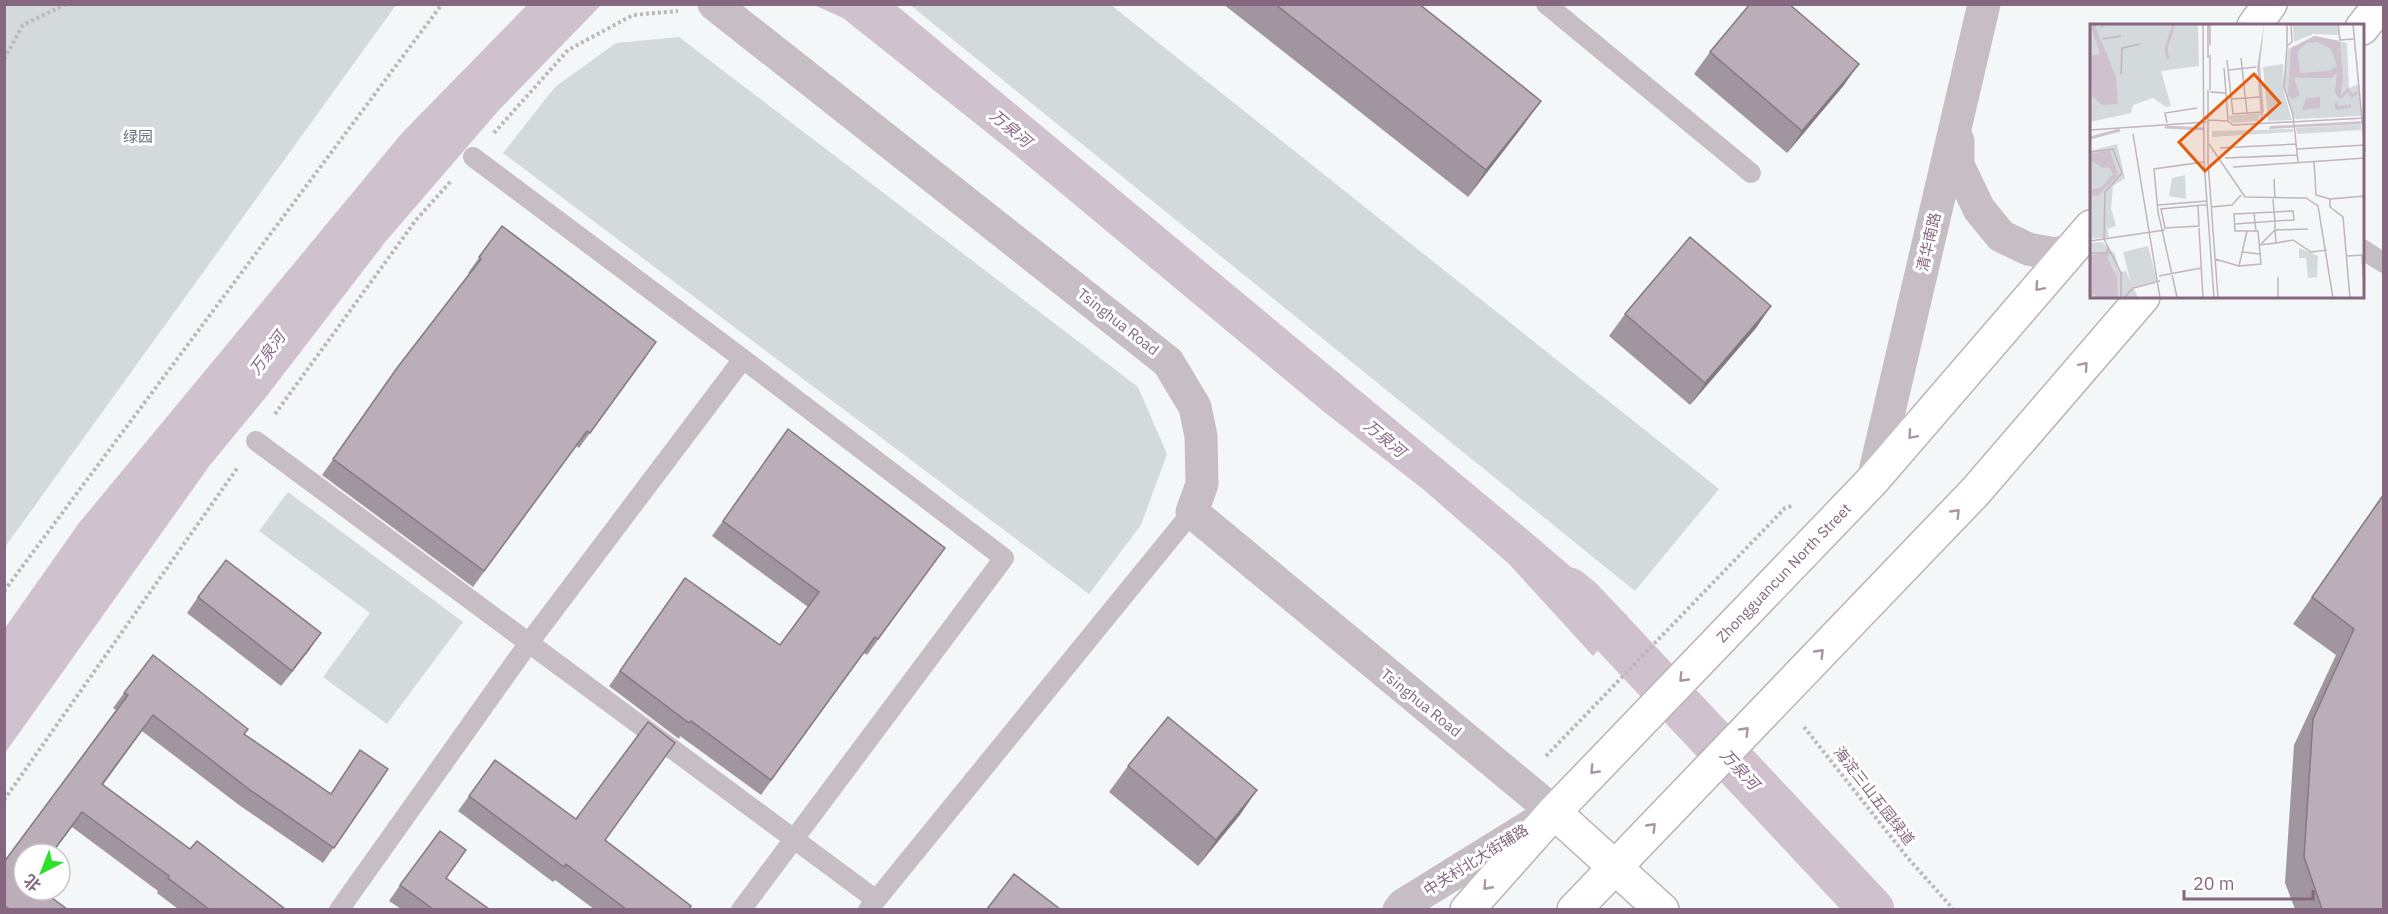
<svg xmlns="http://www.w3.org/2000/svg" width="2388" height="914" font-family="'IBM Plex Sans','Noto Sans SC',sans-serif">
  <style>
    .green { fill: #d4d9dc }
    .water { fill: #cfc1ce }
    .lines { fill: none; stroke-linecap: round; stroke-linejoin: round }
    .canal { stroke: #cfc1ce; stroke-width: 45 }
    .secondary-casing { stroke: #bbb1b9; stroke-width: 36 }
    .primary-casing { stroke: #bbb2b9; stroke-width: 36 }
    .path { stroke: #bdb7bc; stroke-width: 4; stroke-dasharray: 3 3; stroke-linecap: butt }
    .service { stroke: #c7bec5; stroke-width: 20 }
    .minor { stroke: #c7bec5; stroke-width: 33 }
    .tertiary { stroke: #c7bec5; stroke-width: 33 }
    .secondary { stroke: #fff; stroke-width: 33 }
    .primary { stroke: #fff; stroke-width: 33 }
    .wall { fill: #a1969f }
    .shaded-wall { fill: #837a82 }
    .building { fill: #bbaeb9; stroke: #837a82; stroke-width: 1.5 }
    .oneway { stroke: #aa95a5 }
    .labels { text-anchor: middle; stroke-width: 6; stroke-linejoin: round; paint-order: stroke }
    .park-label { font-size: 15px; fill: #66707c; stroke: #fff }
    .street-label { font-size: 15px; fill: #85677f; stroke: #fff }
    .water-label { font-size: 16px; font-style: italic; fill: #886887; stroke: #fff }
    .inset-river { fill: none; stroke: #cfc1ce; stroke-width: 3 }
    .inset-road { fill: none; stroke: #c1b4c0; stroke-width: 1.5 }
    .view { fill: #e8590c; fill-opacity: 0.15; stroke: #e8590c; stroke-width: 3 }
    .inset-edge { fill: none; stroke: #85677f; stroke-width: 3 }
  </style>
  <rect width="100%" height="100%" fill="#f4f7f7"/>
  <path class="green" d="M5,4L396,5L5,547L4,5Z
    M910,5H1111L1719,489L1635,591Z
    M679,37L1138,387L1167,454L1141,525L1089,594L503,153L555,87L616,43Z
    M288,492L463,622L387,724L323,677L370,613L259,531Z"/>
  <path class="water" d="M527,5H601L499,110L386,241L266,397L210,465L5,753V628L79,523L402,133Z
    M814,5H896L1530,532L1628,616L1593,656L1509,564L1424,490L1323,411L1014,154L843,18Z"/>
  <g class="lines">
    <path class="canal" d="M1569,590L1581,600L1872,910"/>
    <g class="secondary-casing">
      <path id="secondary" d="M1554,812L1662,910"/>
    </g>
    <g class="primary-casing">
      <path id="primary" d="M2254,26L2270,4
        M2362,28L2381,4
        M1467,910L1554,812L1873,480L2091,227
        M1574,910L1975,492L2143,297"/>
    </g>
    <path class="path" d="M4,59L23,25L66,4
      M494,133L568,50L633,15L678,11
      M275,414L416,220L451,181
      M4,591L442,4
      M1804,727L1907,857L1954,910
      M1546,756L1785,508L1792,506
      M4,800L238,467"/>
    <path class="service" d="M1546,4L1751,173
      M473,157L743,359L1004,558L741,910
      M2362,249L2384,263
      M256,441L875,899
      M339,910L528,644L743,359
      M868,910L1192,512"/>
    <path class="minor" d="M714,4L1168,362L1195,407L1201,436L1202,484L1192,512L1554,812"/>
    <path class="tertiary" d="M1958,141V165L1979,209L2001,236L2028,249L2055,254L2071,250
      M1873,480L1984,4
      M1399,910L1403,905L1545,817"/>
    <use href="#secondary" class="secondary"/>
    <use href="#primary" class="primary"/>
  </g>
  <path class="wall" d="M1223,4H1419L1541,101L1522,127L1468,197Z
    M1710,52L1844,85L1787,153L1694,74Z
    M502,226L646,357L579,448L576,446L473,587L322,475L397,368L470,274L468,273Z
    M1771,306L1756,328L1690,405L1609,336L1625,314Z
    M788,429L945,548L867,655L864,653L761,795L680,736L679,739L609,686L685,578L780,645L808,607L712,536Z
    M2384,494V909H2295L2285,883L2294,745L2336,655L2293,624Z
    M198,597L310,649L281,686L187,613Z
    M124,693L244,734L330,794L388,769L323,863L239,805L142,731L103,785L190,849L285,909H178L157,893L158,891L72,827L52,854H24V890L67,909H4V862L116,710L113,708Z
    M1128,766L1257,790L1239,816L1198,866L1109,792Z
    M469,796L689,909H594L555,880L553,882L458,811Z
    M400,885L489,909H401L389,901Z"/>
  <path class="shaded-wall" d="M1859,64L1844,85L1787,153L1802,131Z
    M1541,101L1522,127L1468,197L1486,170Z
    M1771,306L1756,328L1690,405L1705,383Z
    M321,633L310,649L281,686L292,671Z
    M1257,790L1239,816L1198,866L1216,840Z"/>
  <path class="building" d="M1275,4H1419L1541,101L1486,170Z
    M1750,4H1789L1859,64L1802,131L1710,52Z
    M502,226L656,342L590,433L587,431L484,571L333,459L397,368L481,259L479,257Z
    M1690,237L1771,306L1705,383L1625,314Z
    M788,429L945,548L878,639L875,637L771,780L691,721L689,723L620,671L685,578L780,645L819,592L723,521Z
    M2384,494V909H2322L2304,857L2313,719L2354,629L2312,597Z
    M226,560L321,633L292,671L198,597Z
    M153,655L248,729L244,734L331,794L360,750L388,769L334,848L250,790L153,715L102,784L190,849L197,841L285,909H209L168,878L169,876L82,812L51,854H24V890H41L67,909H10L4,906V862L128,695L124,693Z
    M1168,717L1257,790L1216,840L1128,766Z
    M648,722L675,743L605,840L691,906L689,909H626L566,864L564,867L469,796L495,760L576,819Z
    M440,831L466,850L446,878L489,909H433L400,885Z
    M1014,874L1060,909H987Z"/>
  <defs><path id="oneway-chevron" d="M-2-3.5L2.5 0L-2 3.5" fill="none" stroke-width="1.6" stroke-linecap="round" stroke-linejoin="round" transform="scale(1.5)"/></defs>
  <g class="oneway">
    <use href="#oneway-chevron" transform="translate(2039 287) rotate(131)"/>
    <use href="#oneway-chevron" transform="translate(2084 366) rotate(-49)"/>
    <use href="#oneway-chevron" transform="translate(1912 435) rotate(131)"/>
    <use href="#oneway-chevron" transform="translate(1956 513) rotate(-46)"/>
    <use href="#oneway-chevron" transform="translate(1820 653) rotate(-46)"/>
    <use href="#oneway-chevron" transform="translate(1683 678) rotate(134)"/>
    <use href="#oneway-chevron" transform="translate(1745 731) rotate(-46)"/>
    <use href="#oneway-chevron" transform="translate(1594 770) rotate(134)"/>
    <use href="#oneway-chevron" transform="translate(1652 827) rotate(-46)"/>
    <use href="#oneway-chevron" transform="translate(1487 886) rotate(132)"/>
  </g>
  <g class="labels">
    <g class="park-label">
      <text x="138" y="142">绿园</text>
    </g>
    <g class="street-label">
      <text transform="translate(1929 242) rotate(-77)" y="5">清华南路</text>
      <text transform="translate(1118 322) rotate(38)" y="5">Tsinghua Road</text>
      <text transform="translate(1784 573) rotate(-46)" y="5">Zhongguancun North Street</text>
      <text transform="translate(1421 703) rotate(39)" y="5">Tsinghua Road</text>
      <text transform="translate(1874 796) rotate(52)" y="5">海淀三山五园绿道</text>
      <text transform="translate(1476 860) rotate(-32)" y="5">中关村北大街辅路</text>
    </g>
    <g class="water-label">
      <text transform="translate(1011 128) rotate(40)" y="6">万泉河</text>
      <text transform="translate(267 353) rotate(-54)" y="6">万泉河</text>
      <text transform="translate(1385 438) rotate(40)" y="6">万泉河</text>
      <text transform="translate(1740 769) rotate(47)" y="6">万泉河</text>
    </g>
  </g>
  <g transform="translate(2090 24)">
    <rect width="274" height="274" fill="#f4f7f7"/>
    <path d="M0,0H108L109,42L71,47L81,82L76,83L63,74L43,81L41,89L0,98ZM247,0L248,11L223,10L204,18L203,1ZM224,12L257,19L259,64L269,60L271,92L205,95L194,63L198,25ZM193,40L194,69L202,96L178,97L173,43ZM170,89L168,97L143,99L139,95V92ZM271,100V106L207,110L206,104ZM203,105V108L122,113V107ZM27,120L35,154L23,162L21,184L26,202L17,205L19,213L0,215V127ZM95,151L96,175L79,172L82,154ZM12,218L25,230L30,248L36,247L48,274H0V219ZM58,222L67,257L42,263L33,228ZM209,224L228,232L227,253L218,254L216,234H209Z" fill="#d4d9dc"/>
    <path d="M0,0H6L7,7L13,0H17L7,7L26,53L28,80L12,81L2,72L0,32L10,30ZM174,0L170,41L174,87L171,97L167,43ZM225,12L250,17L253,53L250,75L245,69L247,48L242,54H204L210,71L203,75L198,71L201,24ZM227,18L241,25L247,42L239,47L210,49L208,27L217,19ZM230,73V84L212,86L216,74ZM274,97L270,100L179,105L180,102ZM20,126L28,151L8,172L0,171V166L12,163L23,150L19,143L13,144L0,136V130ZM19,227L22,229L17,234L27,253L28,274H10L4,270L0,273V232Z" fill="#cfc1ce" fill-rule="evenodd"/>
    <path class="inset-river" d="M78,35L76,25L84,0M250,74L258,66L262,72L268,68M246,79L247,84L261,82M75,103L114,105M0,114L30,106"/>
    <path class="inset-road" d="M113,0L114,138L124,274M197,0V22M201,0L202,18L197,22L194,63L203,91L208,138M248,0L250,16L265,15M263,0L275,128M13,15L31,12M120,21V0M118,34V0M151,34L157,89M137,36L143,90L171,88M134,44L136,69M139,46L166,43M31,50L32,24L50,20M118,66V138L128,274M120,66V31M120,68L136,69L138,97M142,75L170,73M118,96L138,97L143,101L275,94M77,99L75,89L107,84M0,106L117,98M43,110L70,274M119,120L155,173L216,174L228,182L243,274M130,124L206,120M207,125L275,121M0,128L23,125L32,149L15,168L14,215M135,134L207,131M224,137L226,171L240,175M143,143L275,134M184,155L185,175M68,181L117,177M108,182L109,202L75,204L71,185L113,181H117M121,183L142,181L151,171M164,189L184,188L203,187L204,196L185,197L184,188L183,175M145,200L185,197V206L218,205M109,204L113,274M14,215L31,249V274M0,217L75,206M186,219L203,216L221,228L237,226M171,220L185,206M169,221L186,219L185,206M152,228L170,230M0,229H16L19,223M256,232L275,231M272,232L274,262M125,235L149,242L157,207M149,242L171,240L168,207H145L144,190L164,189L166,207M69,252L111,244M87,273L68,188L64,145L114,138M34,274L43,264L70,257M188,274V253M260,274L253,193L240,183V175L275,172"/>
    <path class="view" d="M164,50L190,79L115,147L89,118Z"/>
    <rect width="274" height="274" class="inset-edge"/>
  </g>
  <rect width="2388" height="914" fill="none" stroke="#85677f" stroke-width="12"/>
  <g transform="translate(42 872) rotate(222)"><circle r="28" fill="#ffffff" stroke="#cec2cc" stroke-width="1.5"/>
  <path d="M0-4.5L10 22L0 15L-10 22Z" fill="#2de02c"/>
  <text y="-9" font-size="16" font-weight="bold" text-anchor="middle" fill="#85677f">北</text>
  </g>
  <path d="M2184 890v9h129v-9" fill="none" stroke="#85677f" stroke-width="3"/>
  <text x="2193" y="890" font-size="18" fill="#85677f" stroke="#ffffff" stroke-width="4.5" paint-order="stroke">20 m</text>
</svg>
